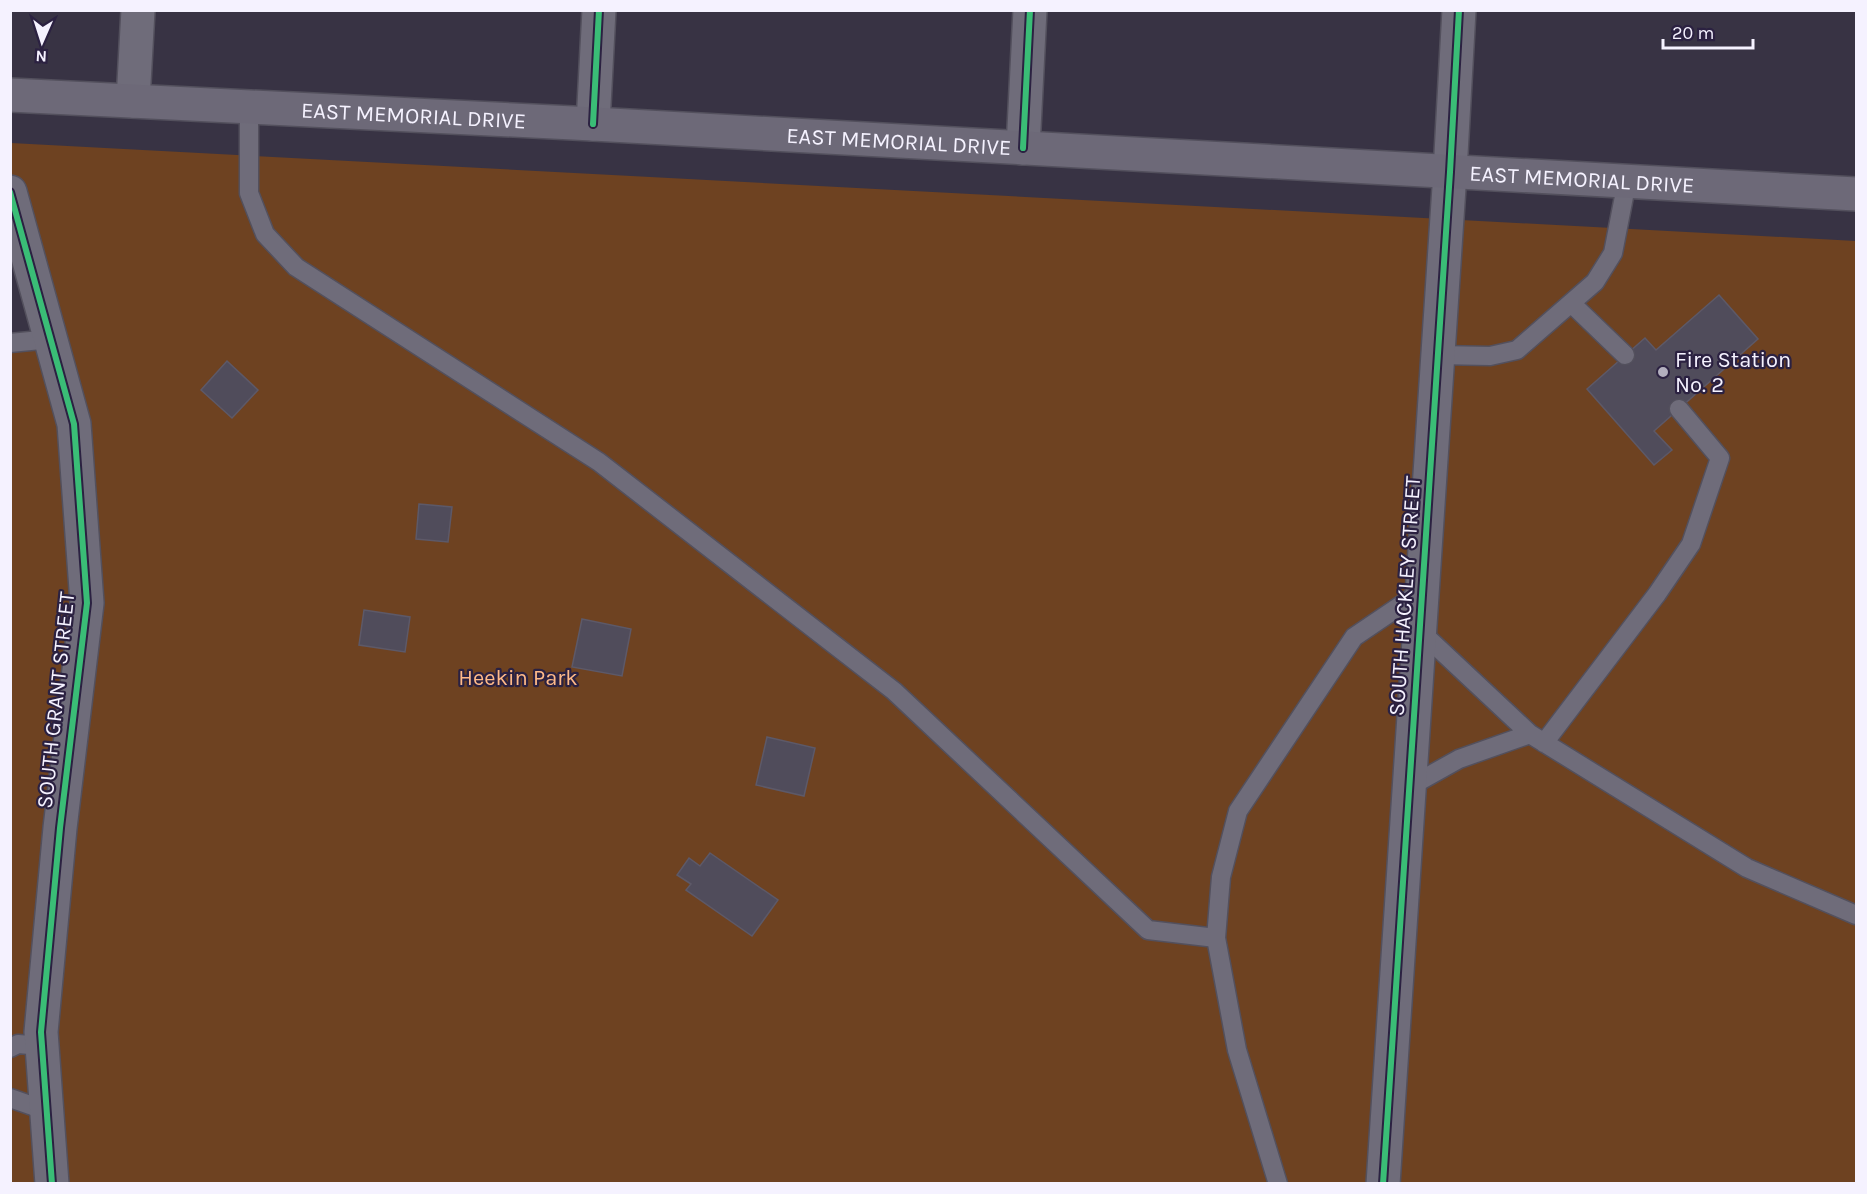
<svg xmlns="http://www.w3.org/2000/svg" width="1867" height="1194" font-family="Karla,sans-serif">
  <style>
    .green { fill: #6e4221 }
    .building { fill: #504c5b; stroke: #5d5968; stroke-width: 1.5 }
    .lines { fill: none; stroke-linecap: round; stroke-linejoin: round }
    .service-casing { stroke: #53505d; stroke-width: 21 }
    .minor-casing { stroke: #53505d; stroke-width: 36 }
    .tertiary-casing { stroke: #53505d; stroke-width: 36 }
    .secondary-casing { stroke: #53505d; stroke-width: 36 }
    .service { stroke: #6f6c7a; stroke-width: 18 }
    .minor { stroke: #6f6c7a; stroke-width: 33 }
    .tertiary { stroke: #6f6c7a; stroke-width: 33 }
    .secondary { stroke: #6d6978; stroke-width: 33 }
    .cycleway-casing { stroke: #2b2141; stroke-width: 10 }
    .cycleway { stroke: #3abd76; stroke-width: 6 }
    .poi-dot { fill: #b3afbe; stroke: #2b2141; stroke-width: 2 }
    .labels { text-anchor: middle; stroke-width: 4.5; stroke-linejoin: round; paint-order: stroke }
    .street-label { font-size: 22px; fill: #f5f2ff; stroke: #2b2141 }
    .poi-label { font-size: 22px; fill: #f5f2ff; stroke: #2b2141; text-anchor: start }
    .park-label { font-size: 22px; fill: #ffba89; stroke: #2b2141 }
  </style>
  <rect width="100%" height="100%" fill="#383344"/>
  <path class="green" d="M11,143L1856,241V1183H11L10,343L51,339L11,192Z"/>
  <path class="building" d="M1719,295L1758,339L1654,431L1672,450L1654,465L1587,389L1645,338L1656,350Z
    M227,361L258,390L232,418L201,390Z
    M419,504L452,507L448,542L416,539Z
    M364,610L410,617L405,652L359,645Z
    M582,619L631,629L622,676L572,667Z
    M767,737L815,748L804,796L756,785Z
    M710,853L778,900L752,936L686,890L691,884L677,875L689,858L700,866Z"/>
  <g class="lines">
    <g class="service-casing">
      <path id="service" d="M249,107V193L265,234L296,267L599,462L894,691L1148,930L1216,938
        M1571,303L1625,355
        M10,343L51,339
        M1438,355L1490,356L1517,350L1595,282L1613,253L1627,181
        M1419,630L1530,734L1747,868L1856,915
        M1544,743L1657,594L1691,544L1720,458L1679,409
        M1409,787L1459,759L1530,734
        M10,1048L18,1044L42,1046
        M10,1098L47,1111
        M1278,1184L1237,1050L1216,938L1221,877L1238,811L1354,637L1422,591"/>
    </g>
    <g class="minor-casing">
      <path id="minor" d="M133,101L138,10
        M593,124L599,10
        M1023,148L1030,10
        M10,192L74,424L87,603L60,828L41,1032L52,1184"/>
    </g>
    <g class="tertiary-casing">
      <path id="tertiary" d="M1383,1184L1450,172L1459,10"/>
    </g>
    <g class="secondary-casing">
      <g id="secondary">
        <path id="s1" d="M10,95L593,124L1856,194"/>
      </g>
    </g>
    <use href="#service" class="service"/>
    <use href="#minor" class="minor"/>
    <use href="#tertiary" class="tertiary"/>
    <use href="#secondary" class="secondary"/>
    <g class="cycleway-casing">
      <path id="cycleway" d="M593,124L599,10
        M1023,148L1030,10
        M10,192L74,424L87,603L60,828L41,1032L52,1184
        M1383,1184L1450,172L1459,10"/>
    </g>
    <use href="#cycleway" class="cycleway"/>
  </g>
  <circle class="poi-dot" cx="1663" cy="372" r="6"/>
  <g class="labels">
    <g class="street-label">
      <text dy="8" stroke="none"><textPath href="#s1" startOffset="404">EAST MEMORIAL DRIVE</textPath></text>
      <text dy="8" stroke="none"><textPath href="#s1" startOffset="890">EAST MEMORIAL DRIVE</textPath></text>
      <text dy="8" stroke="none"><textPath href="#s1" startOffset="1574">EAST MEMORIAL DRIVE</textPath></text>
      <text transform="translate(1404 596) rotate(-86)" y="8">SOUTH HACKLEY STREET</text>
      <text transform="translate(55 700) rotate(-84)" y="8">SOUTH GRANT STREET</text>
    </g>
    <g class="poi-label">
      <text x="1675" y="367">Fire Station<tspan x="1675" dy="25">No. 2</tspan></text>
    </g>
    <g class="park-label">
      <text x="518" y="685">Heekin Park</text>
    </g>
  </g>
  <rect width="1867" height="1194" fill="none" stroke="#f5f2ff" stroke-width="24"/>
  <g transform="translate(42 42) rotate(183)" stroke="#2b2141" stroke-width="4.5" paint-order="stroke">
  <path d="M0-4.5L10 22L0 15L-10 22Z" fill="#f5f2ff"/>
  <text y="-9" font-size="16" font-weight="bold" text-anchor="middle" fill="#f5f2ff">N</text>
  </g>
  <path d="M1663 39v9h90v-9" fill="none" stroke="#f5f2ff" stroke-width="3"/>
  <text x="1672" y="39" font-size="18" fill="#f5f2ff" stroke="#2b2141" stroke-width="4.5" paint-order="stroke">20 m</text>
</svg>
